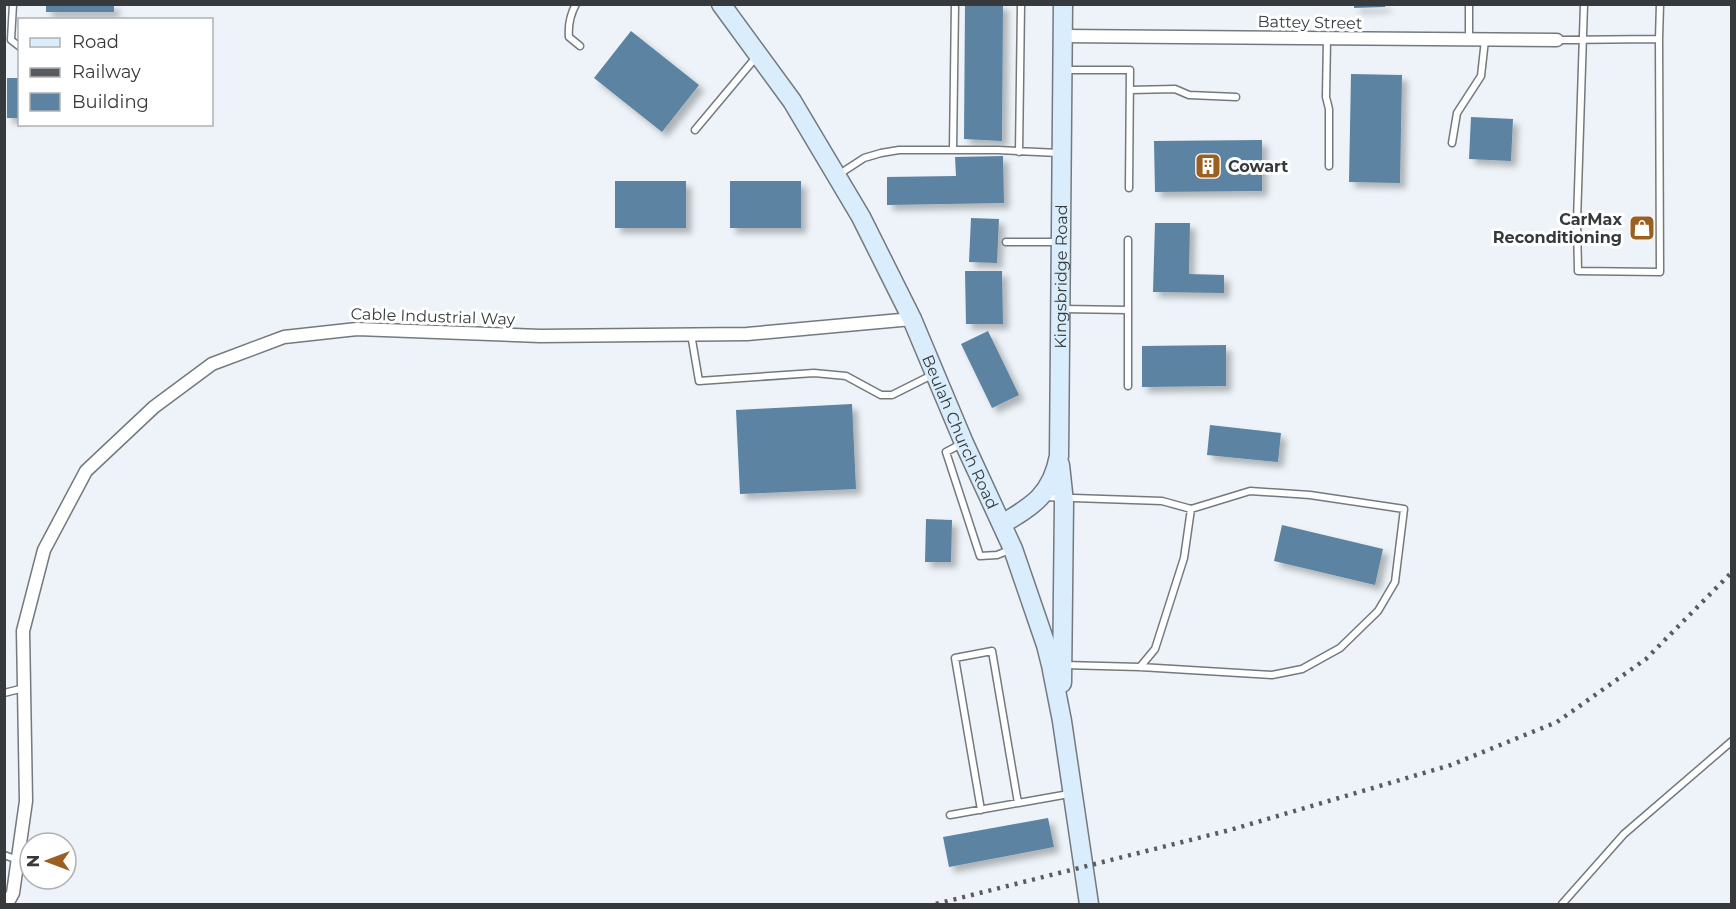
<svg xmlns="http://www.w3.org/2000/svg" width="1736" height="909" font-family="Montserrat,sans-serif">
  <style>
    .building { fill: #5c83a2; filter: url(#shadow) }
    .lines { fill: none; stroke-linecap: round; stroke-linejoin: round }
    .lane-casing { stroke: #74797e; stroke-width: 9 }
    .street-casing { stroke: #74797e; stroke-width: 15 }
    .secondary-casing { stroke: #74797e; stroke-width: 21 }
    .lane { stroke: #fff; stroke-width: 6 }
    .street { stroke: #fff; stroke-width: 12 }
    .secondary { stroke: #d9edfc; stroke-width: 18 }
    .rail { stroke: #585c5f; stroke-width: 4.5; stroke-dasharray: 3 6; stroke-linecap: butt }
    .labels { text-anchor: middle; stroke-width: 6; stroke-linejoin: round; paint-order: stroke }
    .street-label { font-size: 16px; fill: #373a3c; stroke: #fff }
    .poi-label { font-size: 16px; font-weight: bold; fill: #373a3c; stroke: #fff; text-anchor: start }
  </style>
  <defs>
    <filter id="shadow"><feDropShadow dx="5.5" dy="5.5" stdDeviation="3" flood-color="#0004"/></filter>
  </defs>
  <rect width="100%" height="100%" fill="#edf3f8"/>
  <path class="building" d="M46,4H114V12H46Z
    M965,4H1003L1002,141L964,139Z
    M1354,4H1385V7L1354,8Z
    M631,31L699,85L662,132L594,78Z
    M1351,74L1402,75L1400,183L1349,182Z
    M7,78H20V118H7Z
    M1471,117L1513,119L1511,161L1469,159Z
    M1262,140V191L1155,192L1154,141Z
    M1003,156L1004,203L887,205V177L956,176L955,157Z
    M615,181H686V228H615Z
    M730,181H801V228H730Z
    M971,218L999,219L997,263L969,262Z
    M1155,223H1190L1189,274L1224,275V293L1153,292Z
    M965,271H1002L1003,324H966Z
    M988,331L1019,395L992,408L961,344Z
    M1226,345V386L1142,387V346Z
    M852,404L856,489L740,494L736,410Z
    M1210,425L1281,433L1278,462L1207,455Z
    M926,519L952,520L951,562H925Z
    M1282,525L1383,549L1375,585L1274,561Z
    M1048,818L1054,847L949,867L943,837Z"/>
  <g class="lines">
    <g class="lane-casing">
      <path id="lane" d="M13,4L11,40L20,47
        M576,4C570,15 568,26 569,37L580,46
        M1584,4L1577,221L1578,271L1660,272L1659,39
        M1327,39L1326,97L1329,109V166
        M1469,40V4
        M1557,40L1659,39L1660,4
        M1065,70H1130L1129,188
        M1130,90L1175,89L1189,95L1236,97
        M695,130L757,56
        M1452,143L1457,113L1481,76L1485,40
        M953,150L955,4
        M1019,152L1021,4
        M838,175L864,158L881,153L899,150H998L1059,153
        M1128,240V310
        M1006,242H1060
        M1062,309L1128,310V386
        M691,334L699,381L814,373L846,376L881,395H892L934,374
        M963,443L946,452L980,556L997,555L1012,549
        M1044,497L1162,501L1191,509
        M1064,665L1140,667L1272,675L1302,669L1340,648L1378,611L1395,582L1404,509L1310,495L1250,491L1191,509L1184,558L1155,649L1140,667
        M4,693L24,688
        M981,810L955,658L992,651L1018,803
        M950,815L1069,794
        M4,855L18,860
        M1562,904L1624,834L1732,741"/>
    </g>
    <g class="street-casing">
      <path id="street" d="M1063,36L1557,40
        M7,904L13,893L26,801L23,631L44,550L86,471L154,407L212,364L284,337L357,329L540,336L747,334L912,319"/>
    </g>
    <g class="secondary-casing">
      <g id="secondary">
        <path id="s1" d="M721,4L792,101L861,217L912,319L964,443L1013,549L1046,645L1051,665L1062,721L1089,904"/>
        <path d="M1060,465L1064,502L1062,683"/>
        <path id="s2" d="M1002,524C1033,506 1052,494 1059,456L1063,4"/>
      </g>
    </g>
    <use href="#lane" class="lane"/>
    <use href="#street" class="street"/>
    <use href="#secondary" class="secondary"/>
    <path class="rail" d="M936,904L1230,830L1451,765L1557,722L1646,659L1732,572"/>
  </g>
  <defs>
    <g id="building-square" transform="scale(1.35)"><rect x="-9" y="-9" width="18" height="18" rx="4" fill="#9b5f20" stroke="#fff"/><path d="M-4-6H4V6H1V3H-1V6H-4ZM-2.5-4.3h1.7v1.8h-1.7ZM.8-4.3h1.7v1.8H.8ZM-2.5-1h1.7V.8h-1.7ZM.8-1h1.7V.8H.8Z" fill="#fff"/></g>
    <g id="shop-square" transform="scale(1.35)"><rect x="-9" y="-9" width="18" height="18" rx="4" fill="#9b5f20" stroke="#fff"/><path d="M-5-2.5h2.3a2.7 3.5 0 0 1 5.4 0H5L5.5 6h-11ZM-1.5-2.5h3a1.5 2.3 0 0 0-3 0Z" fill="#fff"/></g>
  </defs>
  <g fill-rule="evenodd">
    <use href="#building-square" x="1208" y="166"/>
    <use href="#shop-square" x="1642" y="228"/>
  </g>
  <g class="labels">
    <g class="street-label">
      <text transform="translate(1310 22) rotate(1)" y="6">Battey Street</text>
      <text dy="6" stroke="none"><textPath href="#s2" startOffset="272">Kingsbridge Road</textPath></text>
      <text transform="translate(433 316) rotate(2)" y="6">Cable Industrial Way</text>
      <text dy="6" stroke="none"><textPath href="#s1" startOffset="492">Beulah Church Road</textPath></text>
    </g>
    <g class="poi-label">
      <text x="1228" y="172">Cowart</text>
      <text x="1622" y="225" text-anchor="end">CarMax<tspan x="1622" dy="18">Reconditioning</tspan></text>
    </g>
  </g>
  <rect width="1736" height="909" fill="none" stroke="#373a3c" stroke-width="12"/>
  <rect x="18" y="18" width="195" height="108" fill="#ffffff" stroke="#afb0b1" stroke-width="1.5"/>
  <rect x="30" y="38" width="30" height="9" fill="#d9edfc" stroke="#afb0b1" stroke-width="1.5"/>
  <text x="72" y="48" font-size="18" fill="#373a3c">Road</text>
  <rect x="30" y="68" width="30" height="9" fill="#585c5f" stroke="#afb0b1" stroke-width="1.5"/>
  <text x="72" y="78" font-size="18" fill="#373a3c">Railway</text>
  <rect x="30" y="93" width="30" height="18" fill="#5c83a2" stroke="#afb0b1" stroke-width="1.5"/>
  <text x="72" y="108" font-size="18" fill="#373a3c">Building</text>
  <g transform="translate(48 861) rotate(270)"><circle r="28" fill="#ffffff" stroke="#afb0b1" stroke-width="1.5"/>
  <path d="M0-4.5L10 22L0 15L-10 22Z" fill="#9b5f20"/>
  <text y="-9" font-size="16" font-weight="bold" text-anchor="middle" fill="#373a3c">N</text>
  </g>
</svg>
